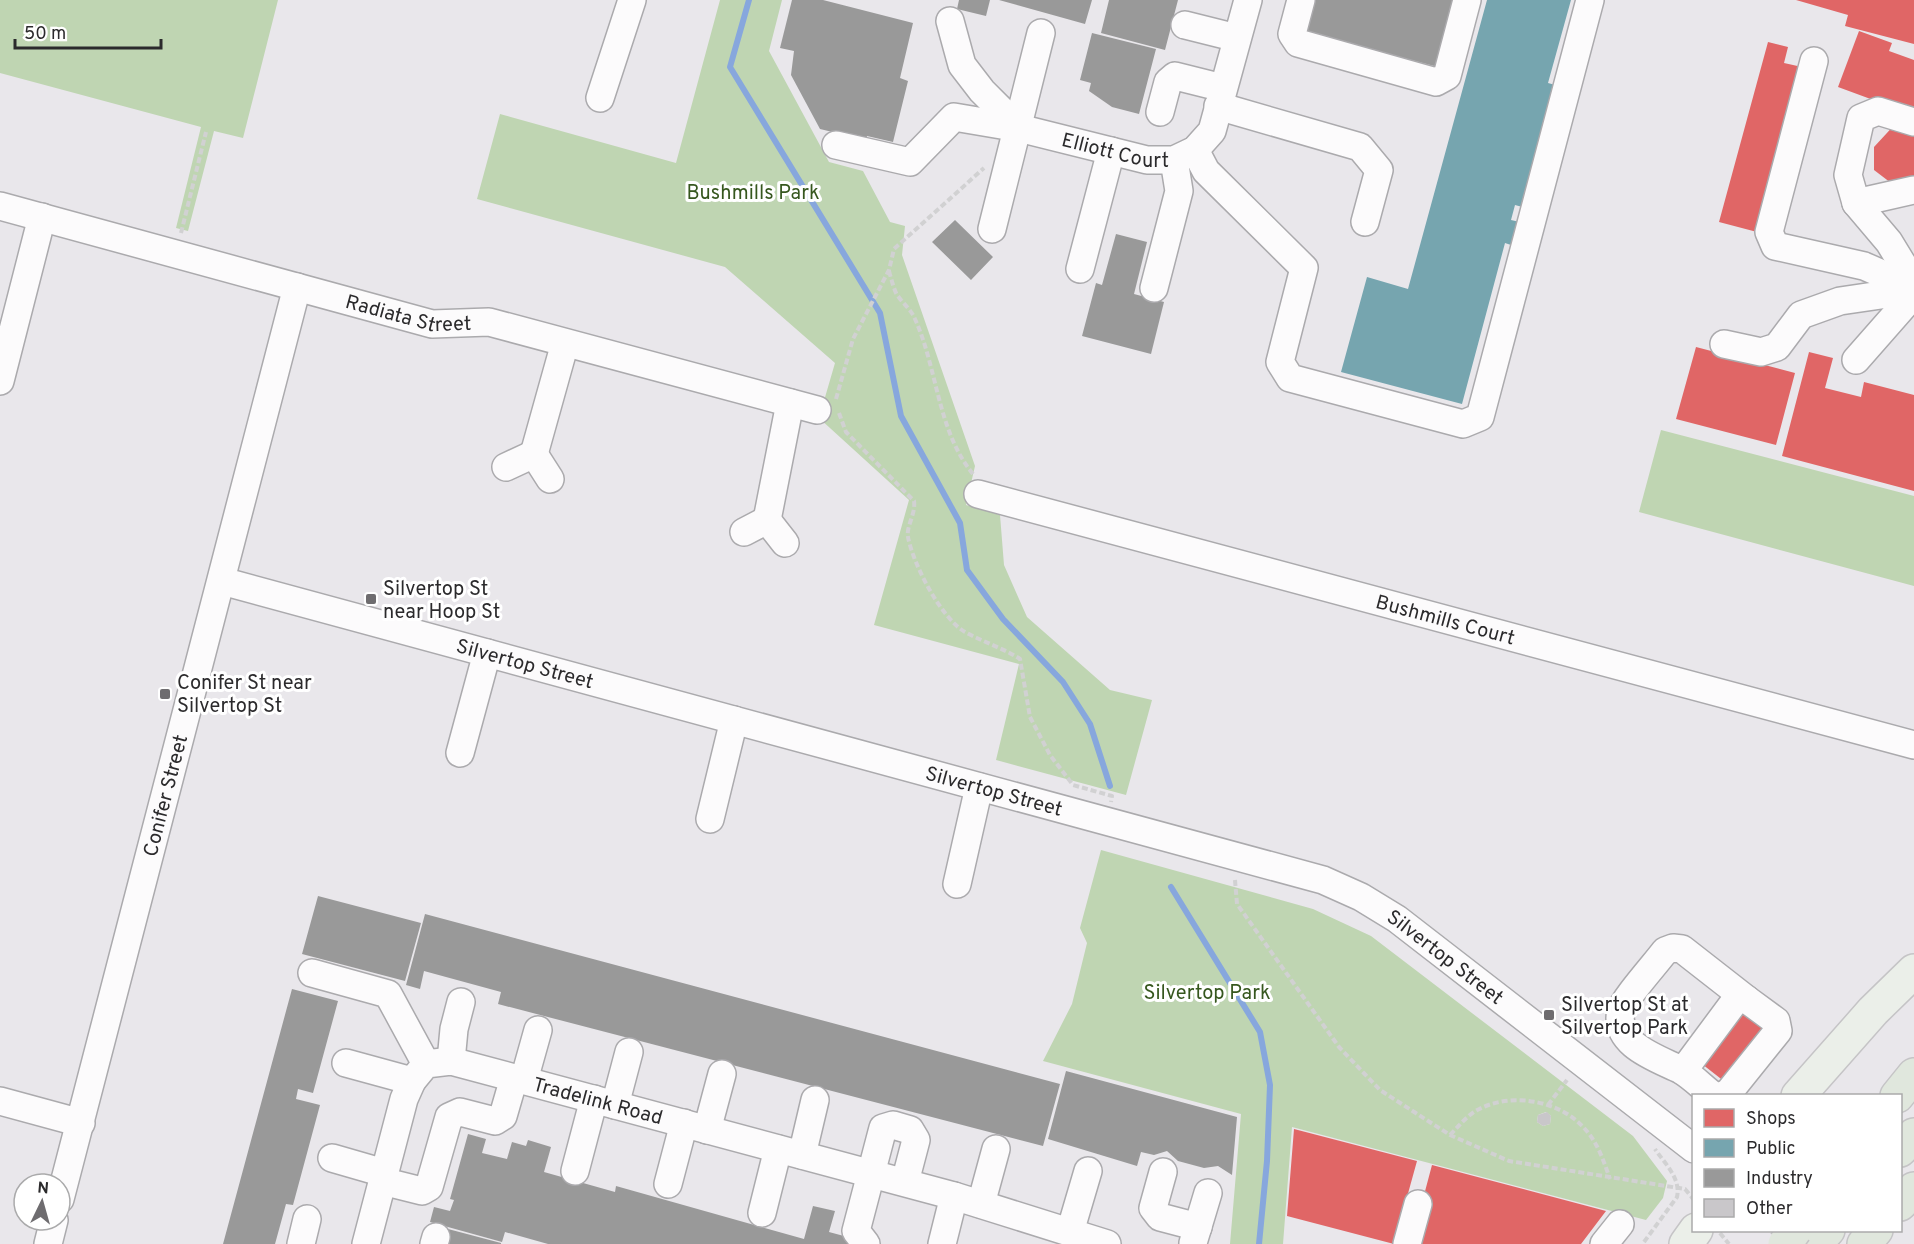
<svg xmlns="http://www.w3.org/2000/svg" width="1914" height="1244" font-family="Overpass,sans-serif">
  <style>
    .green { fill: #bfd5b2; fill-rule: evenodd }
    .shops { fill: #e06666 }
    .public { fill: #76a5af }
    .industry { fill: #999 }
    .lines { fill: none; stroke-linecap: round; stroke-linejoin: round }
    .stream { stroke: #87a7dd; stroke-width: 6 }
    .building { fill: #c9c7ca }
    .minor-casing { stroke: #abaaad; stroke-width: 30 }
    .major-casing { stroke: #c5c4c6; stroke-width: 36 }
    .highway-casing { stroke: #c5c4c6; stroke-width: 36 }
    .path { stroke: #d1d1d2; stroke-width: 4; stroke-dasharray: 6 3; stroke-linecap: butt }
    .minor { stroke: #fcfbfc; stroke-width: 27 }
    .major { stroke: #ebefe9; stroke-width: 33 }
    .highway { stroke: #e0e7dd; stroke-width: 33 }
    .highway-bridge-casing { stroke: #c5c4c6; stroke-width: 36; stroke-linecap: butt }
    .highway-bridge { stroke: #e0e7dd; stroke-width: 33 }
    .poi-dot { fill: #6e6c6f; stroke: #fff; stroke-width: 2 }
    .labels { text-anchor: middle; stroke-width: 6; stroke-linejoin: round; paint-order: stroke }
    .street-label { font-size: 20px; fill: #2b2a2c; stroke: #fff }
    .park-label { font-size: 20px; fill: #36571e; stroke: #fff }
    .poi-label { font-size: 20px; fill: #2b2a2c; stroke: #fff; text-anchor: start }
  </style>
  <rect width="100%" height="100%" fill="#e9e7eb"/>
  <path class="green" d="M0,0H278L243,138L214,131L188,231L176,228L201,127L0,73Z
    M720,0H782L769,51L829,162L863,171L890,222L905,226L902,255L975,466L966,505L1000,515L1004,565L1027,617L1110,690L1152,700L1126,795L996,760L1019,664L874,625L909,500L819,418L835,363L725,267L477,199L500,114L676,163Z
    M1661,430L1914,496V586L1639,512Z
    M1101,850L1313,909L1371,936L1633,1136L1667,1181L1663,1198L1646,1220L1292,1127L1283,1244H1230L1241,1114L1043,1061L1072,1004L1087,943L1080,928ZM1546,1112L1551,1116L1550,1124L1543,1126L1537,1122L1538,1115Z"/>
  <path class="shops" d="M1796,0H1914V44L1845,26L1848,15Z
    M1859,31L1892,43L1889,51L1914,60V115L1838,87Z
    M1768,42L1788,47L1784,63L1802,67L1757,232L1719,222Z
    M1898,121L1914,135V179L1895,186L1874,170V147Z
    M1696,347L1795,373L1776,445L1676,419Z
    M1809,352L1833,358L1825,388L1861,397L1864,382L1914,395V491L1782,456Z
    M1745,1009L1768,1027L1725,1082L1702,1064Z
    M1294,1129L1417,1161L1394,1244L1287,1216Z
    M1432,1165L1606,1211L1581,1244H1411Z"/>
  <path class="public" d="M1487,0H1571L1548,83L1559,86L1526,208L1515,205L1511,220L1524,223L1517,247L1505,243L1462,404L1341,372L1367,277L1408,289Z"/>
  <path class="industry" d="M792,0H823L913,23L900,78L908,81L893,142L867,136L866,140L820,129L791,75L794,51L780,48Z
    M959,0H990L986,16L957,9Z
    M999,0H1092L1085,24Z
    M1109,0H1178L1165,50L1101,33Z
    M1309,0H1456L1438,67L1300,31Z
    M1092,33L1156,49L1139,114L1112,107L1089,91L1091,83L1080,80Z
    M955,220L993,257L971,280L932,242Z
    M1116,234L1147,242L1134,294L1164,302L1151,354L1082,336L1096,283L1102,285Z
    M318,896L421,923L405,981L302,954Z
    M425,914L1060,1084L1043,1146L498,1004L501,992L424,971L420,989L406,985Z
    M292,989L338,1001L313,1093L298,1089L296,1099L320,1105L293,1205L286,1204L275,1244H223Z
    M1066,1071L1237,1117L1232,1175L1218,1166L1204,1168L1178,1161L1167,1151L1154,1155L1141,1152L1137,1166L1048,1139Z
    M468,1134L486,1139L482,1153L507,1159L512,1142L526,1146L528,1140L551,1147L544,1172L615,1192L616,1186L804,1239L813,1206L835,1211L829,1232L855,1239L853,1244H548L505,1232L502,1242L430,1222L434,1207L450,1211L454,1200L450,1199Z
    M448,1229L501,1243V1244H444Z"/>
  <g class="lines">
    <path class="stream" d="M749,0L730,67L880,313L901,416L960,523L967,570L1003,619L1063,682L1090,724L1110,786
      M1171,887L1260,1032L1270,1085L1267,1161L1259,1244"/>
  </g>
  <path class="building" d="M1547,1112L1551,1116L1550,1124L1543,1126L1537,1122L1538,1115Z"/>
  <g class="lines">
    <g class="minor-casing">
      <g id="minor">
        <path d="M1301,0L1292,34L1298,43L1436,82L1447,76L1467,0"/>
        <path d="M950,21L962,65L982,91L1019,128"/>
        <path d="M1185,25L1237,38"/>
        <path d="M1814,61L1769,232L1775,246L1864,266L1914,288"/>
        <path d="M600,98L632,0"/>
        <path d="M1218,106L1360,147L1379,170L1365,222"/>
        <path d="M1160,112L1168,82L1175,76L1223,88"/>
        <path d="M1914,122L1878,111L1861,118L1848,175L1856,203L1889,242L1914,283"/>
        <path id="s1" d="M836,145L910,162L954,117L1019,128L1147,160H1174L1195,150L1212,131L1248,0"/>
        <path d="M1195,150L1206,171L1304,268L1280,362L1290,378L1463,424L1480,417L1590,0"/>
        <path d="M1856,203L1914,190"/>
        <path id="s2" d="M0,206L432,324L489,322L817,410"/>
        <path d="M992,229L1041,33"/>
        <path d="M1080,269L1111,151"/>
        <path d="M1154,288L1179,191L1174,160"/>
        <path d="M1724,344L1761,352L1777,347L1801,315L1840,301L1914,290"/>
        <path d="M1856,360L1914,294"/>
        <path d="M0,381L42,217"/>
        <path d="M534,454L565,343"/>
        <path d="M506,467L534,454L550,479"/>
        <path id="s3" d="M978,494L1914,745"/>
        <path d="M767,520L790,403"/>
        <path d="M744,532L767,520L785,543"/>
        <path id="s4" d="M222,581L1323,880L1361,897L1397,919L1694,1149"/>
        <path d="M460,753L487,653"/>
        <path d="M710,819L734,720"/>
        <path d="M957,884L979,787"/>
        <path d="M312,973L388,994L426,1064"/>
        <path d="M451,1061L454,1029L461,1002"/>
        <path d="M346,1063L412,1081"/>
        <path d="M1683,1071L1735,1001L1746,999L1776,1021L1778,1031L1729,1092L1722,1096"/>
        <path d="M524,1080L538,1030"/>
        <path d="M1714,1096C1703,1088 1693,1077 1681,1070C1657,1058 1613,1045 1621,1010C1623,1000 1657,962 1665,951L1673,948L1682,949L1746,999"/>
        <path d="M0,1101L81,1123"/>
        <path d="M615,1105L629,1052"/>
        <path d="M707,1130L722,1074"/>
        <path d="M802,1155L815,1100"/>
        <path d="M332,1158L384,1173"/>
        <path d="M575,1171L594,1099"/>
        <path d="M1163,1172L1153,1208L1160,1217L1198,1227"/>
        <path d="M382,1181L422,1191L429,1187L449,1117L460,1112L495,1121L503,1116L514,1078"/>
        <path d="M668,1184L684,1123"/>
        <path id="s5" d="M60,1199L297,287"/>
        <path d="M981,1204L996,1149"/>
        <path d="M762,1213L778,1149"/>
        <path d="M1070,1232L1088,1171"/>
        <path d="M1193,1243L1208,1193"/>
        <path d="M48,1244L54,1220"/>
        <path d="M301,1244L307,1219"/>
        <path id="s6" d="M366,1244L404,1099L412,1081L426,1064L451,1061L954,1196L1107,1244"/>
        <path d="M434,1244L436,1237"/>
        <path d="M866,1244L856,1231L883,1128L893,1125L910,1130L916,1140L905,1182"/>
        <path d="M942,1244L954,1196"/>
        <path d="M1407,1244L1418,1204"/>
        <path d="M1604,1244L1620,1224"/>
      </g>
    </g>
    <g class="major-casing">
      <path id="major" d="M1798,1096L1873,1011L1914,971
        M1686,1244L1696,1230"/>
    </g>
    <g class="highway-casing">
      <path id="highway" d="M1897,1096L1914,1075
        M1900,1150L1914,1135
        M1900,1204L1914,1189
        M1815,1244L1828,1230
        M1864,1244L1876,1230"/>
    </g>
    <path class="path" d="M181,233L206,132
      M889,271C891,278 893,286 896,293C901,302 911,309 915,319C938,370 937,430 973,474
      M836,399L853,339L889,270L894,249L984,168
      M839,413L846,432L914,501C916,514 906,526 908,537C913,564 941,618 965,632C983,642 1003,648 1020,659L1030,717L1050,755L1073,785L1112,796L1111,802
      M1235,880L1237,904L1339,1047L1380,1090L1450,1135L1509,1161L1685,1189L1694,1200
      M1548,1105L1567,1080
      M1450,1135C1458,1127 1465,1118 1474,1112C1507,1091 1559,1099 1585,1129C1598,1143 1604,1162 1610,1179
      M1720,1233L1729,1244
      M1644,1242L1677,1197C1681,1178 1665,1164 1655,1149"/>
    <use href="#minor" class="minor"/>
    <use href="#major" class="major"/>
    <use href="#highway" class="highway"/>
    <g class="highway-bridge-casing">
      <path id="highway-bridge" d="M1785,1244L1795,1230"/>
    </g>
    <use href="#highway-bridge" class="highway-bridge"/>
  </g>
  <g class="poi-dot">
    <rect x="365" y="593" width="12" height="12" rx="3"/>
    <rect x="159" y="688" width="12" height="12" rx="3"/>
    <rect x="1543" y="1009" width="12" height="12" rx="3"/>
  </g>
  <g class="labels">
    <g class="street-label">
      <text dy="7" stroke="none"><textPath href="#s1" startOffset="304">Elliott Court</textPath></text>
      <text dy="7" stroke="none"><textPath href="#s2" startOffset="423">Radiata Street</textPath></text>
      <text dy="7" stroke="none"><textPath href="#s3" startOffset="484">Bushmills Court</textPath></text>
      <text dy="7" stroke="none"><textPath href="#s4" startOffset="314">Silvertop Street</textPath></text>
      <text dy="7" stroke="none"><textPath href="#s4" startOffset="800">Silvertop Street</textPath></text>
      <text dy="7" stroke="none"><textPath href="#s5" startOffset="417">Conifer Street</textPath></text>
      <text dy="7" stroke="none"><textPath href="#s4" startOffset="1286">Silvertop Street</textPath></text>
      <text dy="7" stroke="none"><textPath href="#s6" startOffset="369">Tradelink Road</textPath></text>
    </g>
    <g class="park-label">
      <text x="753" y="199">Bushmills Park</text>
      <text x="1207" y="999">Silvertop Park</text>
    </g>
    <g class="poi-label">
      <text x="383" y="595">Silvertop St<tspan x="383" dy="23">near Hoop St</tspan></text>
      <text x="177" y="689">Conifer St near<tspan x="177" dy="23">Silvertop St</tspan></text>
      <text x="1561" y="1011">Silvertop St at<tspan x="1561" dy="23">Silvertop Park</tspan></text>
    </g>
  </g>
  <rect x="1692" y="1094" width="210" height="138" fill="#ffffff" stroke="#aaaaab" stroke-width="1.5"/>
  <rect x="1704" y="1109" width="30" height="18" fill="#e06666" stroke="#aaaaab" stroke-width="1.5"/>
  <text x="1746" y="1124" font-size="18" fill="#2b2a2c">Shops</text>
  <rect x="1704" y="1139" width="30" height="18" fill="#76a5af" stroke="#aaaaab" stroke-width="1.5"/>
  <text x="1746" y="1154" font-size="18" fill="#2b2a2c">Public</text>
  <rect x="1704" y="1169" width="30" height="18" fill="#999999" stroke="#aaaaab" stroke-width="1.5"/>
  <text x="1746" y="1184" font-size="18" fill="#2b2a2c">Industry</text>
  <rect x="1704" y="1199" width="30" height="18" fill="#c9c7ca" stroke="#aaaaab" stroke-width="1.5"/>
  <text x="1746" y="1214" font-size="18" fill="#2b2a2c">Other</text>
  <g transform="translate(42 1202) rotate(5)"><circle r="28" fill="#ffffff" stroke="#aaaaab" stroke-width="1.5"/>
  <path d="M0-4.5L10 22L0 15L-10 22Z" fill="#6e6c6f"/>
  <text y="-9" font-size="16" font-weight="bold" text-anchor="middle" fill="#2b2a2c">N</text>
  </g>
  <path d="M15 39v9h146v-9" fill="none" stroke="#2b2a2c" stroke-width="3"/>
  <text x="24" y="39" font-size="18" fill="#2b2a2c" stroke="#ffffff" stroke-width="4.5" paint-order="stroke">50 m</text>
</svg>
